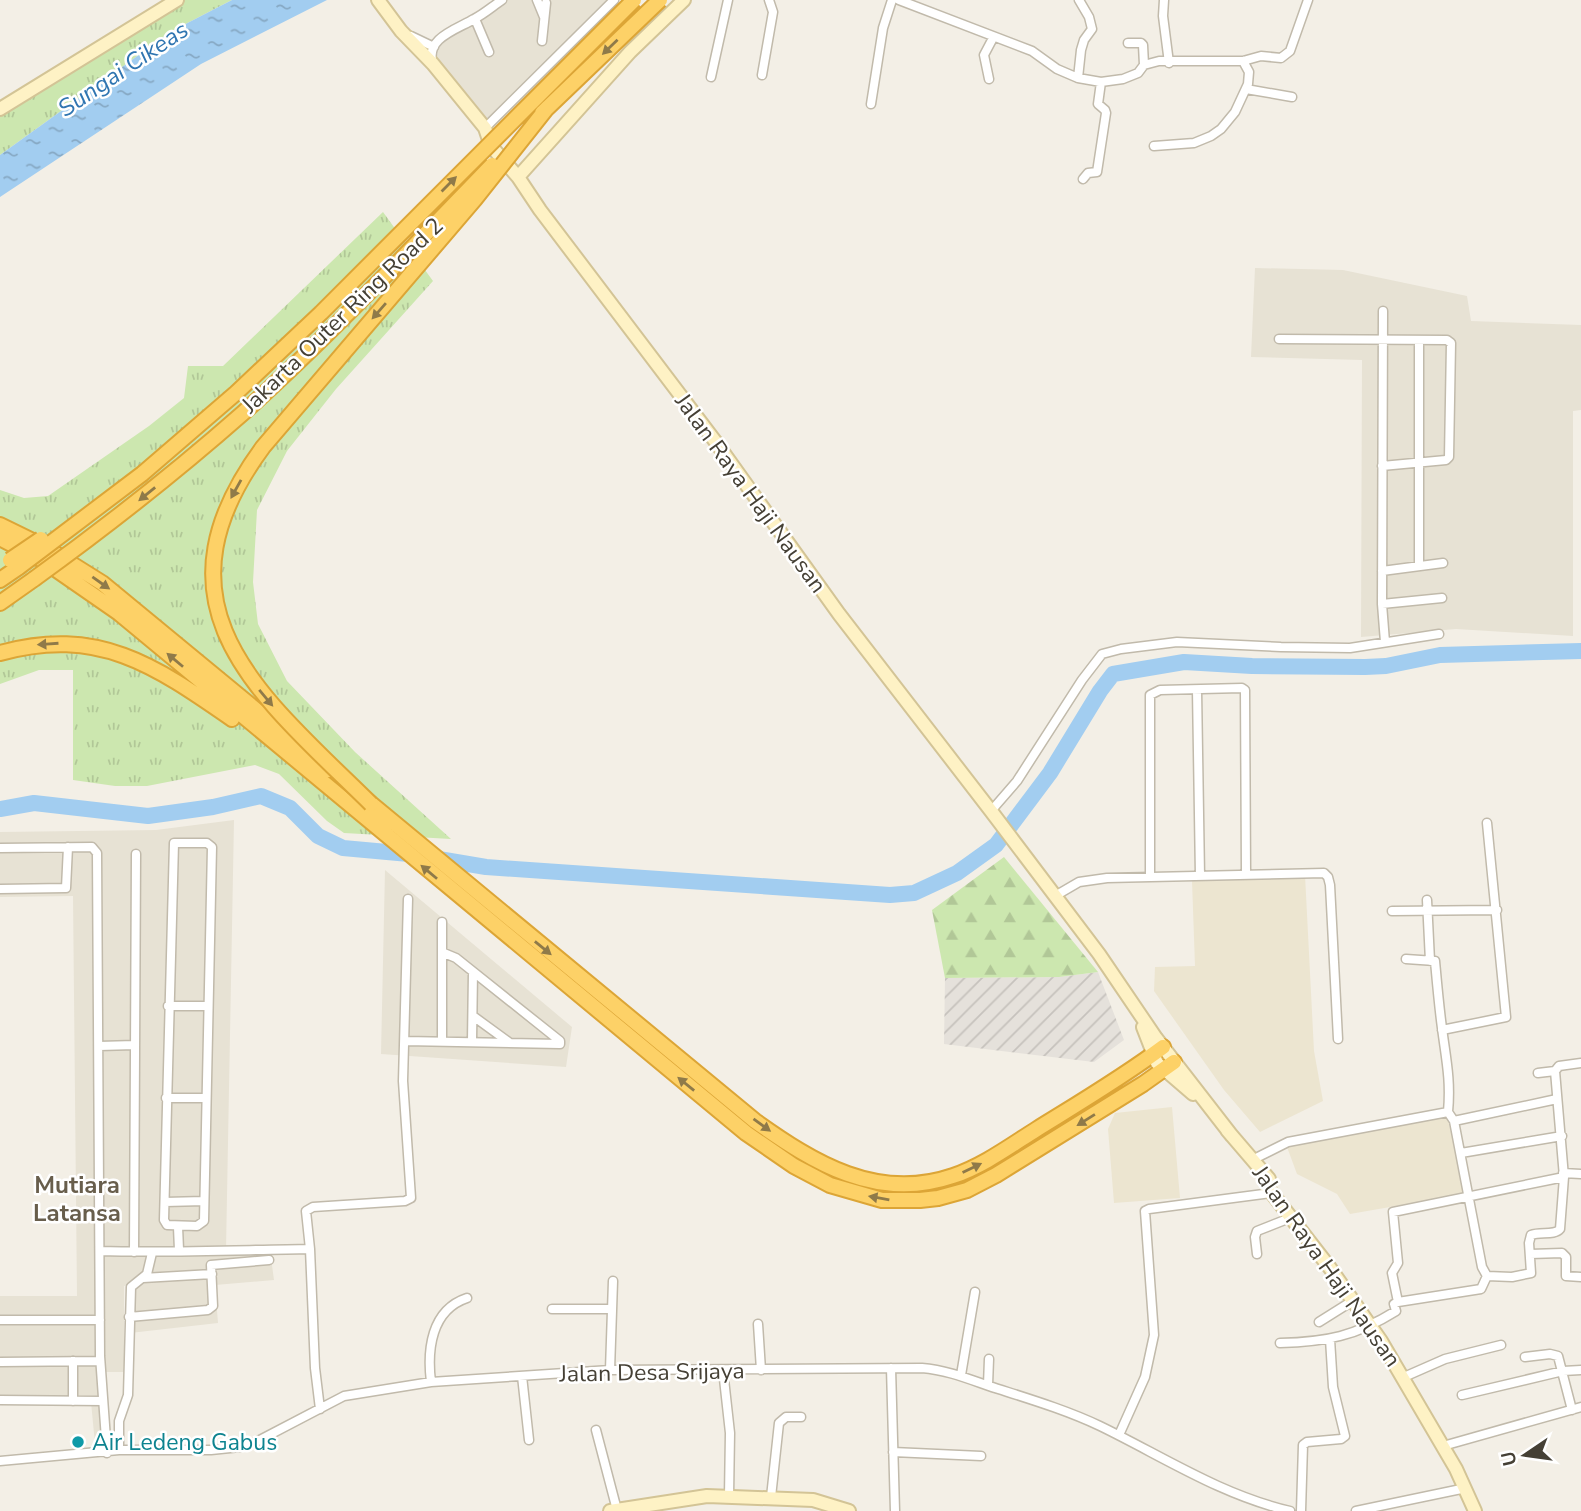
<svg xmlns="http://www.w3.org/2000/svg" width="1581" height="1511" font-family="'Nunito Sans',sans-serif">
  <style>
    .residential { fill: #e7e2d4 }
    .industrial { fill: url(#industrial-furrows) }
    .education { fill: #ece5d0 }
    .grass { fill: url(#grass-tufts) }
    .forest { fill: url(#forest-firs) }
    .water { fill: url(#water-ripples) }
    .lines { fill: none; stroke-linecap: round; stroke-linejoin: round }
    .river { stroke: #a2cdf0; stroke-width: 16 }
    .street-casing { stroke: #c1baab; stroke-width: 11 }
    .secondary-casing { stroke: #d3c496; stroke-width: 16 }
    .highway-casing { stroke: #dca536; stroke-width: 18 }
    .street { stroke: #fff; stroke-width: 8 }
    .secondary { stroke: #fef2c5; stroke-width: 12 }
    .highway { stroke: #fdd167; stroke-width: 14 }
    .highway-bridge-casing { stroke: #dca536; stroke-width: 18; stroke-linecap: butt }
    .highway-bridge { stroke: #fdd167; stroke-width: 14 }
    .oneway { fill: #8f7a49 }
    .culture-dot { fill: #0f9aa8; stroke: #fff; stroke-width: 2.5 }
    .labels { text-anchor: middle; stroke-width: 5; stroke-linejoin: round; paint-order: stroke }
    .street-label { font-size: 23px; fill: #454035; stroke: #fff }
    .culture-label { font-size: 23px; fill: #0d838f; stroke: #fff; text-anchor: start }
    .water-label { font-size: 24px; font-style: italic; fill: #2f75b1; stroke: #fff }
    .neighbourhood-label { font-size: 24px; font-weight: bold; fill: #685e4c; stroke: #fff }
  </style>
  <defs>
    <pattern id="industrial-furrows" width="10" height="10" patternUnits="userSpaceOnUse" patternTransform="scale(1.75)"><rect width="10" height="10" fill="#e5e1db"/><path d="M-1 1l2-2M0 10L10 0M9 11l2-2" fill="none" stroke="#c6c2bd"/></pattern>
    <pattern id="grass-tufts" width="24" height="20" patternUnits="userSpaceOnUse" patternTransform="scale(1.75)"><rect width="24" height="20" fill="#cce7af"/><path d="M3 7l-1-3M5 7V3M7 7l1-3M15 17l-1-3M17 17v-4M19 17l1-3" fill="none" stroke="#b1c797"/></pattern>
    <pattern id="forest-firs" width="22" height="20" patternUnits="userSpaceOnUse" patternTransform="scale(1.75)"><rect width="22" height="20" fill="#cce7af"/><path d="M5 1l3.5 6h-7zM16 11l3.5 6h-7z" fill="#b1c797"/></pattern>
    <pattern id="water-ripples" width="26" height="14" patternUnits="userSpaceOnUse" patternTransform="scale(1.75)"><rect width="26" height="14" fill="#a2cdf0"/><path d="M2 4q2-2 4 0t4 0M15 11q2-2 4 0t4 0" fill="none" stroke="#86a8c3"/></pattern>
  </defs>
  <rect width="100%" height="100%" fill="#f3efe6"/>
  <path class="residential" d="M502,0H614L485,128L433,64L434,47Z
    M1255,268L1343,270L1467,296L1471,321L1581,325V410L1573,411V636L1456,629L1361,637L1362,360L1251,357Z
    M234,820L226,1250H270L274,1280L215,1285L218,1323L130,1333L131,1285L124,1286V1372H106L109,1445L95,1444L91,1402L0,1401V1296H77L73,896L0,897V832L156,830Z
    M385,870L572,1027L566,1067L381,1054Z"/>
  <path class="industrial" d="M1098,972L1124,1040L1094,1062L944,1044L945,978L1059,977Z"/>
  <path class="education" d="M1305,875L1314,1051L1323,1101L1260,1132L1224,1090L1154,991L1155,967L1195,966L1192,881Z
    M1172,1107L1180,1198L1114,1203L1108,1129L1115,1113Z
    M1447,1115L1465,1194L1350,1214L1337,1194L1297,1174L1287,1147Z"/>
  <path class="grass" d="M183,0H232L172,31L0,155V114Z
    M383,212L433,281L336,389L287,451L257,510L253,582L258,624L287,681L355,752L451,839L344,833L327,821L279,774L255,765L147,786H115L73,780V670H39L0,684V490L24,498L48,496L149,426L184,398L188,366H223Z"/>
  <path class="forest" d="M1004,857L1098,972L1059,977L945,978L932,910Z"/>
  <path class="water" d="M232,0H327L201,64L0,197V155L172,31Z"/>
  <g class="lines">
    <path class="river" d="M0,809L34,803L148,816L213,807L261,796L290,808L318,836L343,848L409,854L486,867L890,895L914,893L957,873L996,845L1050,773L1100,691L1113,674L1184,662L1252,666L1365,667L1386,666L1440,655L1581,651"/>
    <g class="street-casing">
      <path id="street" d="M537,0L544,17
        M899,0L1032,51L1057,69L1078,78L1101,82L1123,79L1138,73L1144,65L1159,61H1243L1261,56L1281,58L1290,51L1308,0
        M1164,0L1163,16L1169,63
        M475,19L489,52
        M411,36L434,47
        M542,41L546,3
        M1128,43H1141L1143,45L1144,65
        M433,64C424,38 458,29 474,19C484,14 493,6 502,0
        M762,75L773,12L769,0
        M711,77L728,0
        M1078,78L1081,50L1084,40L1092,29L1089,17L1079,0
        M989,79L984,55L993,38
        M1246,89L1292,97
        M871,104L883,28L892,0
        M485,128L614,0
        M1154,146L1194,143L1211,136L1221,129L1235,112L1248,84L1249,72L1243,61
        M1083,179L1088,173L1097,172L1106,113L1105,110L1098,104L1101,82
        M1383,311L1382,604L1385,642
        M1279,339L1447,340L1451,343L1449,457L1446,460L1382,466
        M1419,340V566
        M1382,571L1443,563
        M1382,604L1442,598
        M1197,690L1200,876
        M991,811L1017,781L1082,680L1102,654L1121,649L1177,642L1281,647L1350,648L1439,634
        M174,843H207L212,847L204,1221L197,1226L167,1225L164,1220Z
        M0,848L92,847L97,853L100,1356L107,1453
        M1150,876V695L1160,690L1242,688L1245,690L1246,874
        M0,889L66,888L68,847
        M1055,896L1079,882L1107,878L1324,873L1328,877L1330,885L1338,1039
        M1427,900L1430,961
        M1392,911L1497,910
        M1406,959L1435,961C1437,983 1439,1006 1442,1028C1446,1059 1451,1080 1448,1112L1454,1121L1482,1267L1487,1276L1512,1277L1531,1273L1529,1243L1531,1235C1540,1231 1554,1236 1560,1229L1564,1177L1555,1071L1559,1066L1581,1063
        M168,1006H208
        M473,1016L510,1043
        M1442,1030L1506,1017L1487,823
        M405,1041L560,1044V1041L456,958L444,953
        M442,1041V922
        M472,1041L473,972
        M99,1046L135,1045
        M1538,1073L1555,1071
        M166,1098H206
        M1454,1121L1557,1099
        M1461,1153L1562,1136
        M1254,1159L1288,1142L1448,1112
        M1563,1173L1581,1174
        M165,1202L204,1201
        M178,1227L179,1250
        M100,1251C170,1253 240,1250 310,1249
        M134,1252L136,854
        M1257,1254L1255,1237L1257,1231L1290,1218
        M1530,1254L1562,1253L1566,1257V1276L1581,1277
        M143,1278L212,1274
        M1398,1302L1392,1273L1398,1263L1393,1212L1564,1177
        M552,1309H612
        M129,1317L208,1310L213,1306L211,1265L269,1260
        M0,1320H100
        M1319,1322L1354,1300
        M758,1324L761,1370
        M1280,1343C1326,1342 1356,1336 1396,1311L1394,1304L1398,1302L1481,1289L1487,1276
        M1525,1357L1550,1354L1558,1356L1572,1410
        M0,1362L100,1361
        M891,1368L895,1511
        M610,1370L613,1281
        M723,1370L730,1433L729,1496
        M961,1375L975,1292
        M522,1376L529,1440
        M1404,1377L1445,1359L1501,1345
        M431,1382C427,1350 431,1310 467,1298
        M988,1385L989,1359
        M1462,1395L1563,1371L1581,1370
        M0,1400L103,1401
        M73,1401V1361
        M320,1409L315,1368L310,1249L306,1211L313,1207L405,1201L411,1198L403,1081L408,899
        M596,1430L617,1510
        M1119,1435L1145,1377L1154,1335L1145,1211L1149,1209L1271,1193
        M1443,1446L1581,1407
        M119,1450V1421L128,1395L131,1287L147,1274L152,1253
        M893,1452L981,1456
        M0,1461L119,1450H211L240,1447L256,1442L344,1396L431,1382L610,1370L922,1368C946,1370 966,1378 989,1386C1026,1398 1064,1409 1100,1426C1162,1456 1221,1495 1290,1511
        M771,1497L779,1423L786,1417H801
        M1301,1511L1303,1445L1307,1442L1341,1439L1345,1436L1333,1387L1330,1339
        M1356,1511L1466,1488"/>
    </g>
    <g class="secondary-casing">
      <path id="secondary" d="M378,0L401,31L433,64L485,128L491,146L518,177L540,210L715,441L839,614L991,811L1099,954L1156,1038L1232,1136
        M0,109L177,0
        M518,177L630,52L684,0
        M1143,1027L1157,1063L1193,1094
        M1227,1130L1269,1179L1268,1188L1330,1268L1381,1341L1456,1469L1475,1511
        M610,1511L707,1496L813,1500L849,1511"/>
    </g>
    <g class="highway-casing">
      <path id="highway" d="M0,525L43,546L102,583L329,770
        M0,538L44,561L119,613L746,1133L794,1166L830,1185L882,1200H920L938,1198L967,1190L996,1175L1143,1084L1174,1062
        M0,580L19,567
        M0,603L34,579
        M0,653C98,626 154,665 232,719
        M364,798L755,1121C814,1163 877,1202 953,1176C983,1166 1010,1146 1037,1129C1079,1103 1123,1077 1163,1047"/>
    </g>
    <use href="#street" class="street"/>
    <use href="#secondary" class="secondary"/>
    <use href="#highway" class="highway"/>
    <g class="highway-bridge-casing">
      <path id="highway-bridge" d="M542,113L660,0
        M10,560L41,539
        M19,567L142,474L236,393L321,313L634,0
        M34,579C106,527 176,472 243,413C330,335 411,249 492,165
        M371,804C259,694 145,607 263,447L475,199L547,108"/>
    </g>
    <use href="#highway-bridge" class="highway-bridge"/>
  </g>
  <defs><path id="oneway-solid" d="M-6-.8H1V-3.2L6.5 0L1 3.2V.8H-6Z" transform="scale(1.75)"/></defs>
  <g class="oneway">
    <use href="#oneway-solid" transform="translate(610 47) rotate(136)"/>
    <use href="#oneway-solid" transform="translate(449 184) rotate(-45)"/>
    <use href="#oneway-solid" transform="translate(379 311) rotate(131)"/>
    <use href="#oneway-solid" transform="translate(236 489) rotate(119)"/>
    <use href="#oneway-solid" transform="translate(147 494) rotate(141)"/>
    <use href="#oneway-solid" transform="translate(101 583) rotate(35)"/>
    <use href="#oneway-solid" transform="translate(48 644) rotate(176)"/>
    <use href="#oneway-solid" transform="translate(175 660) rotate(-140)"/>
    <use href="#oneway-solid" transform="translate(266 698) rotate(50)"/>
    <use href="#oneway-solid" transform="translate(429 872) rotate(-140)"/>
    <use href="#oneway-solid" transform="translate(543 948) rotate(39)"/>
    <use href="#oneway-solid" transform="translate(686 1084) rotate(-141)"/>
    <use href="#oneway-solid" transform="translate(1086 1120) rotate(148)"/>
    <use href="#oneway-solid" transform="translate(762 1125) rotate(36)"/>
    <use href="#oneway-solid" transform="translate(972 1168) rotate(-26)"/>
    <use href="#oneway-solid" transform="translate(879 1198) rotate(-170)"/>
  </g>
  <circle class="culture-dot" cx="78" cy="1442" r="7"/>
  <g class="labels">
    <g class="street-label">
      <text transform="translate(342 315) rotate(-44)" y="8">Jakarta Outer Ring Road 2</text>
      <text transform="translate(751 493) rotate(54)" y="8">Jalan Raya Haji Nausan</text>
      <text transform="translate(1327 1266) rotate(55)" y="8">Jalan Raya Haji Nausan</text>
      <text transform="translate(652 1372) rotate(-1)" y="8">Jalan Desa Srijaya</text>
    </g>
    <g class="culture-label">
      <text x="92" y="1450">Air Ledeng Gabus</text>
    </g>
    <g class="water-label">
      <text transform="translate(123 69) rotate(-34)" y="8">Sungai Cikeas</text>
    </g>
    <g class="neighbourhood-label">
      <text x="77" y="1193">Mutiara<tspan x="77" dy="28">Latansa</tspan></text>
    </g>
  </g>
  <g transform="translate(1525 1455) rotate(257)" stroke="#ffffff" stroke-width="5" paint-order="stroke">
  <path d="M0-5L12 26L0 18L-12 26Z" fill="#454035"/>
  <text y="-10" font-size="19" font-weight="bold" text-anchor="middle" fill="#454035">U</text>
  </g>
</svg>
